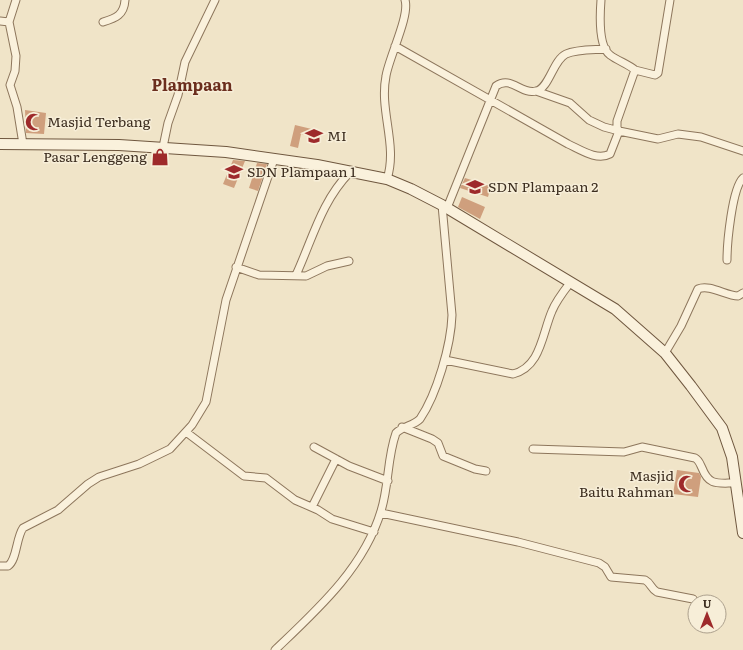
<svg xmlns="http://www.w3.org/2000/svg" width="743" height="650" font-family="Literata,serif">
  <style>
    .building { fill: #cf9f7d }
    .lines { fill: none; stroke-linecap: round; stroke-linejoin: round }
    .street-casing { stroke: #8d765c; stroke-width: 9 }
    .secondary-casing { stroke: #6f573f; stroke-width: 12 }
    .street { stroke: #faf1dc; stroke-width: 7 }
    .secondary { stroke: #faf1dc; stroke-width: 10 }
    .labels { text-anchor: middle; stroke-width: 3; stroke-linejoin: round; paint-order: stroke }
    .poi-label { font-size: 14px; fill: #3d2e20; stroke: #f7eed8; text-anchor: start }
    .quarter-label { font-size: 16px; font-weight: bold; fill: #6b2e1e; stroke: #f7eed8 }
  </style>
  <rect width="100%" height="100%" fill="#f0e4c8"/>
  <path class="building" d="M25,110L46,113L44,134L26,133Z
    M295,125L320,131L318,138L301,134L298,148L290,146Z
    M233,160L245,161L234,188L223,184Z
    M257,163L267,164L258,191L249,188Z
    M465,178L491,186L488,197L460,188Z
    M462,197L485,207L480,219L458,207Z
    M677,470L699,473L701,477L698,497L673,494Z"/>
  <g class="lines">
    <g class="street-casing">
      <path id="street" d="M601,0C600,13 598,46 610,55C618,61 628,64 635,70L617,121V128L619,131L658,139L678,134L701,137L743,151
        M0,21L9,22L16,56L15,71L10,85L17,107L23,144
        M9,22L16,0
        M103,22C116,18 124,15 125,0
        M395,46L568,144C581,150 597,161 610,154L619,131L604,127L589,120L570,103L536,91
        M635,70L655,75L658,73L670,0
        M163,147L168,123L178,95L185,62L215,0
        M387,179C398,145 379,111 386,76C389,57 410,16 405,0
        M447,208L496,86C511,75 521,95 536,91C549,89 553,60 566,54C577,49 594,50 606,49
        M727,260C727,244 732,188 743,178
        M236,267L259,275L306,276L327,266L349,261
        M296,275C313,238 321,202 350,172
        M665,353L681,326L698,289C710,284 726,296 738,296L743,293
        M445,360L513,374C541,367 542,334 552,311C556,301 563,292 570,283
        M402,427L432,439L438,443L443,456L475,469L486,471
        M186,432L244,476L266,478L295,500L318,510L332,519L374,532
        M314,447L349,466L388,481
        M533,449L624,452L642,447L695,458C699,460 700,464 702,468C709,486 717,483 735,483
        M312,507L336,459
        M381,513L518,542L599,563L605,567L611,577L645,580C651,583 651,589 657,592L693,599
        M0,566H8C17,560 16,538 23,528L58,510L88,484L99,477L139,464L170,449L192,425L206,402L226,300L274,159
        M275,650C317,610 364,568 381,511C389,486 387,458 396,433C403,426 413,426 420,419C437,394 451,345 452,315L442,205"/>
    </g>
    <g class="secondary-casing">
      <path id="secondary" d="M0,144L119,145L226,152L317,165L387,179L411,189L442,205L615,309L665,353L691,386L722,428L732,457L743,533"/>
    </g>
    <use href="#street" class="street"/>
    <use href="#secondary" class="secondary"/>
  </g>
  <defs>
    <g id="mosque-bare" transform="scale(1.38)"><path d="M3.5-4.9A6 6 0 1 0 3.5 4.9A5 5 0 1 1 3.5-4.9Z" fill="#9e2a2b" stroke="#f7eed8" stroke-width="2.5" paint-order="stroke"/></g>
    <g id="school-bare" transform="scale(1.38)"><path d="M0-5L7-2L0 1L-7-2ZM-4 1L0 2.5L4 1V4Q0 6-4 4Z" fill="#9e2a2b" stroke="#f7eed8" stroke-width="2.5" paint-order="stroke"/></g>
    <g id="shop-bare" transform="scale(1.38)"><path d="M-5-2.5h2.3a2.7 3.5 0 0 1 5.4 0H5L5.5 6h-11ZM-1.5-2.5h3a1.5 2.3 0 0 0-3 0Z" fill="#9e2a2b" stroke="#f7eed8" stroke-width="2.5" paint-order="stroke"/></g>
  </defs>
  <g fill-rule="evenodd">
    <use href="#mosque-bare" x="34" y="122"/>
    <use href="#school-bare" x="314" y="136"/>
    <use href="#shop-bare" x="160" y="157"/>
    <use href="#school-bare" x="234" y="172"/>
    <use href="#school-bare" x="475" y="187"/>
    <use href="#mosque-bare" x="687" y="484"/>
  </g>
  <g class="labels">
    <g class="poi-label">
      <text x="47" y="127">Masjid Terbang</text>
      <text x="327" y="141">MI</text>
      <text x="147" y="162" text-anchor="end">Pasar Lenggeng</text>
      <text x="247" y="177">SDN Plampaan 1</text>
      <text x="488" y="192">SDN Plampaan 2</text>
      <text x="674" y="481" text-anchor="end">Masjid<tspan x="674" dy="16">Baitu Rahman</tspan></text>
    </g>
    <g class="quarter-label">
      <text x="192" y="91">Plampaan</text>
    </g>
  </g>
  <g transform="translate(707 614)"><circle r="19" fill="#f7eed8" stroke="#ada18e"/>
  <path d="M0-3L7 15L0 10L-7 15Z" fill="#9e2a2b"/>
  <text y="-6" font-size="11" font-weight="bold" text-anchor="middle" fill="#3d2e20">U</text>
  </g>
</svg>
